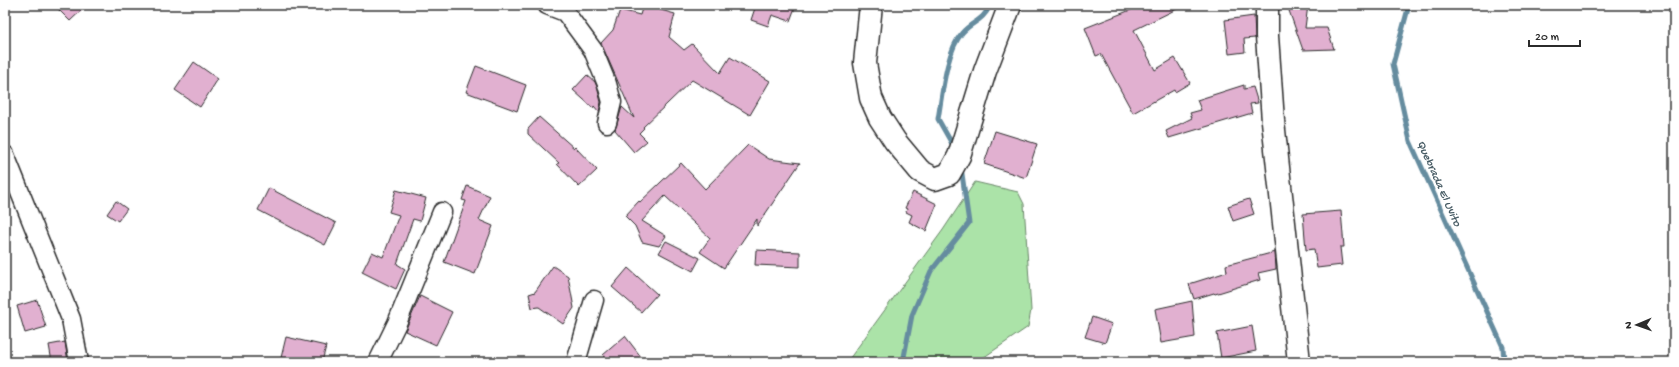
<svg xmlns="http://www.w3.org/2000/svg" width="1679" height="367" font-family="'Gochi Hand',sans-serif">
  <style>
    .green { fill: #abe3a8; stroke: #6b876a }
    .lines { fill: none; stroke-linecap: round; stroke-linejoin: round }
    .stream { stroke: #658c9f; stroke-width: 5 }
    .building { fill: #e1b0d0; stroke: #2b2b2b }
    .street-casing { stroke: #2b2b2b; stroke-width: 21 }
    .secondary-casing { stroke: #2b2b2b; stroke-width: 25 }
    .street { stroke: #fff; stroke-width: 18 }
    .secondary { stroke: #fff; stroke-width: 22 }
    .labels { text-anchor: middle; stroke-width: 4; stroke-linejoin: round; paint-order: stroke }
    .water-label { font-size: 12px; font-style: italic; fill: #485c65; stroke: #fff }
  </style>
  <rect width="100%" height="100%" fill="#fff"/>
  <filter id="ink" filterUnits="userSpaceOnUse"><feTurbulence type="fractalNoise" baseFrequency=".025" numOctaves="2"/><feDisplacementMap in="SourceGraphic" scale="8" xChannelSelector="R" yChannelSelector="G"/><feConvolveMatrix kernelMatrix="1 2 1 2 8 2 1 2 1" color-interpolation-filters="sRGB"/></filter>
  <g filter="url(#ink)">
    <path class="green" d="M975,182L1018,192L1024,204L1031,310L1028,327L977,362H847L943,230Z"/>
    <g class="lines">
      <path class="stream" d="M1409,5L1393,64L1410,141L1503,347L1504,362
        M955,149L938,119C942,96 946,51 962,33C972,21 983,22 990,5
        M903,362L912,315L931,271L969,223L961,167"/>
    </g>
    <path class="building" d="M54,5H87L70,21Z
      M643,5L675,14L669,37L684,50L692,44L720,73L730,57L770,81L750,115L692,80L643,127L644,128L639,133L647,141L634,152L615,130L622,107L634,118L601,43L613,30L620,10L640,15Z
      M751,5H796L790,21L772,15L768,26L751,20L755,8L750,7Z
      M1131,5H1185L1134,30L1155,70L1175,58L1190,83L1175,92L1174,90L1133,113L1101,54L1096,56L1085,28L1133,9Z
      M1287,5H1308L1305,28H1327L1334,49L1303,50Z
      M1254,16L1255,38L1244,39L1245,52L1229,54L1225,20Z
      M194,62L218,79L200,107L175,90Z
      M476,66L526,85L517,111L466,92Z
      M587,75L595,82L597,87L601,102L599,112L594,106L593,108L573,90Z
      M1244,85V89L1253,87L1258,103L1250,104L1252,113L1169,138L1166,131L1192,118L1190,113L1201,110L1197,100Z
      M539,117L574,148L575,147L597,170L579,187L557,164L559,163L528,134V129Z
      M995,131L1037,144L1026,178L984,164Z
      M748,145L769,159L800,163L757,226V219L724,268L700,252L710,238L665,196L642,221L666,236L659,246L642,242L635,226L625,216L639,201L640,202L681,163L705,189Z
      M467,186L490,196L479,220L493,226L475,274L444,262L466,201L462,200Z
      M269,188L336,223L325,245L258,210Z
      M396,190L426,198L420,221L413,219L397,264L405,269L396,289L362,272L372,252L383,257L399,215L389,212Z
      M913,192L937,204L926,231L909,222L912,215L906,212L907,209L905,208Z
      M1249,199L1254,214L1233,221L1228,206Z
      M116,201L127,209L118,221L107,214Z
      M1341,211L1344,247H1340L1342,265L1317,268L1314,249L1306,250L1303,214Z
      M666,241L700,258L693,271L659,253Z
      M756,250L800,252V267L755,265Z
      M1275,252L1276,269L1258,273L1260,280L1215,294L1214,293L1194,299L1189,284L1227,272L1226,265Z
      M553,266L568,276L574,308L563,324L539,307L532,308L529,294L535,292Z
      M628,268L657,294L641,312L612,287Z
      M420,296L452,312L436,345L405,331Z
      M37,300L46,327L25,333L17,306Z
      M1192,301L1195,337L1161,343L1155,309Z
      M1092,317L1112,324L1105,343L1085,337Z
      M1252,326L1256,351L1221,358L1217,333Z
      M625,336L645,362H609L603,355Z
      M286,337L326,346L322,362H280Z
      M65,342L68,362H52L49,345Z"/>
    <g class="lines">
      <g class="street-casing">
        <path id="street" d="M547,5L565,12L593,50L607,84L612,102L607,123
          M5,155L71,319L79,362
          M378,362L397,323L442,212
          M576,362L594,300"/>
      </g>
      <g class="secondary-casing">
        <path id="secondary" d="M871,5L865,63L871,98L880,118L895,141L920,171L935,179L949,174L959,156L985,71L1010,5
          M1267,5V36L1273,121L1299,362"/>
      </g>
      <use href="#street" class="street"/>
      <use href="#secondary" class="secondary"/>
    </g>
  </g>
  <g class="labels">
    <g class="water-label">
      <text transform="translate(1440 183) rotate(66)" y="4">Quebrada El Uvito</text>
    </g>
  </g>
  <rect width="1679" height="367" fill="none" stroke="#fff" stroke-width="20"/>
  <rect x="10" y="10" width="1659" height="347" fill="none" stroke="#2b2b2b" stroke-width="1.5" filter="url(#ink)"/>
  <g transform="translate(1637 325) rotate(268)" stroke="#ffffff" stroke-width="3" paint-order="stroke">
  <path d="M0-3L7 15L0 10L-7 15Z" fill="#2b2b2b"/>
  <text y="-6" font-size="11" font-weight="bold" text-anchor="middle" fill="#2b2b2b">N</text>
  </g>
  <path d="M1529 40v6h51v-6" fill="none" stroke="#2b2b2b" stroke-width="2"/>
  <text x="1535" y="40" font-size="12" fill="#2b2b2b" stroke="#ffffff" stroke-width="3" paint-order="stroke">20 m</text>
</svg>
